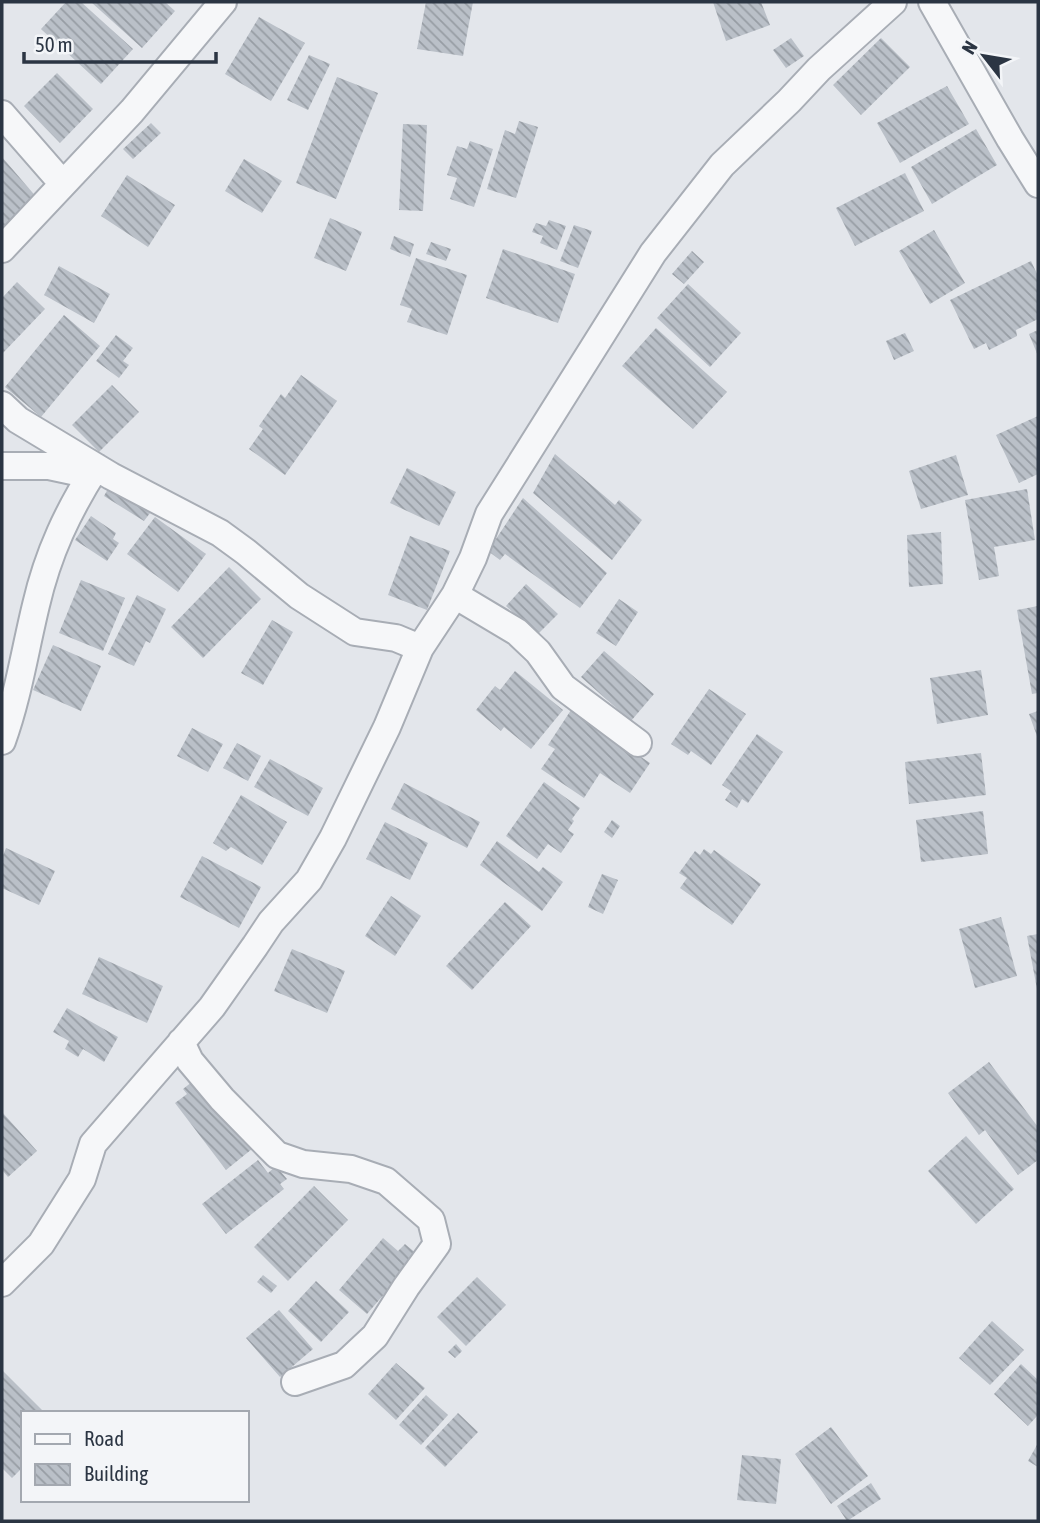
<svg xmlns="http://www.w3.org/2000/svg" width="1040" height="1523" font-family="'Asap Condensed',sans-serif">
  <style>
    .building { fill: url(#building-back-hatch) }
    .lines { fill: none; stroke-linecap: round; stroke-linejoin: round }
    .street-casing { stroke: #a8adb5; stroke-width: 30 }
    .street { stroke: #f6f7f9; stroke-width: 26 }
  </style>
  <defs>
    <pattern id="building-back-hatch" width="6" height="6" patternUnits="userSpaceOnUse" patternTransform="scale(1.75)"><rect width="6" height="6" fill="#bac0c8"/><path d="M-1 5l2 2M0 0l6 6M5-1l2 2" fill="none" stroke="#979da4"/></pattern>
  </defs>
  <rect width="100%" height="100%" fill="#e3e6eb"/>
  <path class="building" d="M66,2H81L133,49L101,84L41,29Z
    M91,2H165L175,11L142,48Z
    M426,2H473L463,56L417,49Z
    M713,2H761L770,25L726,41Z
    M259,17L305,43L271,101L225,74Z
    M791,38L804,56L786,68L773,50Z
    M881,38L910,67L861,115L833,85Z
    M309,55L330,64L308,110L287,100Z
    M57,73L93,109L60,143L24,106Z
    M337,77L378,93L336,199L296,183Z
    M947,86L969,124L900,163L877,123Z
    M519,121L538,127L516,198L487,189L505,130L515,134Z
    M151,123L161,133L133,159L123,149Z
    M403,124L427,125L423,211L399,210Z
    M976,129L997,165L932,204L911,167Z
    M470,141L493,149L474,207L450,199L457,178L447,175L457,146L467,149Z
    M2,157L38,199L2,231Z
    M244,159L282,181L262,213L225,191Z
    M905,173L924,211L855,246L836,208Z
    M127,175L175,205L148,247L101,216Z
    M330,218L362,232L346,271L314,258Z
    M549,220L566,226L557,250L540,243L543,236L532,232L536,223L546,226Z
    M574,225L592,231L578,268L560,261Z
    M934,230L965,283L930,304L899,251Z
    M394,236L414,244L410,257L390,249Z
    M431,242L451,249L446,261L426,254Z
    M503,249L575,274L558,323L486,298Z
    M692,251L704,262L684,284L672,274Z
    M416,258L467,275L447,335L407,322L412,309L400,305Z
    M1031,261L1038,276V319L1016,330L1017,336L989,350L986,343L974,349L950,300Z
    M59,266L110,294L94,323L44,295Z
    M17,282L45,309L2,354V298Z
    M688,284L741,333L710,367L657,318Z
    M64,315L100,346L41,417L5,387Z
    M656,328L727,392L693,429L622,366Z
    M1038,330V356L1029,334Z
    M905,333L914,351L894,360L886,341Z
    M116,335L133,348L123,361L129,365L119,378L96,361Z
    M301,375L337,401L285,475L249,449L263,429L259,426L281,394L285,398Z
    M112,385L139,412L99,452L72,425Z
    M1038,416V474L1019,483L996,435Z
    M555,454L615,505L619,500L642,520L612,560L533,493Z
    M956,455L968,495L921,509L909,471Z
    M407,468L456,492L439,526L390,503Z
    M109,487L150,513L144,521L104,496Z
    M1027,489L1035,540L994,547L999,576L979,580L965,500Z
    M523,498L607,573L580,608L505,554L500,560L488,551Z
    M91,516L116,533L113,539L119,543L107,561L75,540Z
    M155,517L206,554L178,592L127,554Z
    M941,532L943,584L909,587L907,535Z
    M410,536L450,551L427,610L388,595Z
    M229,567L261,599L203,658L171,627Z
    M81,580L125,598L103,651L59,633Z
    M526,584L558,614L537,635L506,606Z
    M137,595L166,609L150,643L146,641L134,666L108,654Z
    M619,599L638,612L616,646L596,633Z
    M1038,606V693L1032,694L1017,610Z
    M272,620L293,632L263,685L241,673Z
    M53,645L101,666L81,711L33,690Z
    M604,651L654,694L631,721L581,677Z
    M981,670L988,715L937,724L930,678Z
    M515,671L563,710L531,749L504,727L501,731L476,710L495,686L500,690Z
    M709,689L746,714L711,765L691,751L688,755L671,744Z
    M571,710L650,763L630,793L600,773L584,798L541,769L555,749L548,745Z
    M1038,711V739L1029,714Z
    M192,728L223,744L208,772L177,756Z
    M757,734L783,752L748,803L742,799L737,808L725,800L731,791L722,785Z
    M237,743L261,756L248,781L223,768Z
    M981,753L986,795L909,804L905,762Z
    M270,759L323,788L308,816L254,787Z
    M544,782L580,808L572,819L574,821L568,830L574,834L561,853L548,844L537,859L506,836Z
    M404,783L480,822L467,848L391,809Z
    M241,795L287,822L262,865L231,847L226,851L213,843Z
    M983,811L988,854L921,862L916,820Z
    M612,820L620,826L612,838L604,832Z
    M385,822L428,843L410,880L366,859Z
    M497,841L539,872L543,867L563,882L542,911L480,865Z
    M6,848L55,871L39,905L2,888V858Z
    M704,849L711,854L714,850L761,884L732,925L680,888L687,878L679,873L695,851L700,855Z
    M202,856L261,887L239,928L180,897Z
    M602,874L618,880L603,914L588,907Z
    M391,896L421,916L395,956L365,936Z
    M505,902L531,926L472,990L446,966Z
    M1001,917L1017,976L975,988L959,929Z
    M1038,934V989H1037L1027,936Z
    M292,949L345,971L327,1013L274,991Z
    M99,957L163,986L147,1023L82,994Z
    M67,1008L118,1037L104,1062L83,1049L78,1057L65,1049L69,1041L53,1032Z
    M989,1062L1038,1127V1160L1018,1175L985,1130L979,1135L948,1093Z
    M197,1078L252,1149L226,1170L175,1103L187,1094L183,1089Z
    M2,1112L37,1151L8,1177L2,1170Z
    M966,1136L1014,1189L976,1224L928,1171Z
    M258,1160L268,1173L276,1166L287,1179L280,1184L284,1189L226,1234L202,1204Z
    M314,1186L348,1220L288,1281L254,1247Z
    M383,1238L398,1251L405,1244L418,1255L367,1314L339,1290Z
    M263,1275L277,1286L271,1293L257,1282Z
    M477,1277L506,1305L466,1346L437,1317Z
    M316,1281L349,1312L321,1342L288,1311Z
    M279,1310L313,1349L280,1377L246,1338Z
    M992,1321L1024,1350L990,1385L959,1358Z
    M456,1344L462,1351L455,1358L448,1352Z
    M396,1363L425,1388L396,1420L368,1394Z
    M1021,1364L1038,1380V1415L1028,1426L994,1394Z
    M2,1370L42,1410L40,1413H23V1467L12,1478L2,1468Z
    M426,1395L448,1415L421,1445L399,1425Z
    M458,1413L478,1432L445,1467L425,1448Z
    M831,1427L868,1476L831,1504L795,1454Z
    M1038,1443V1467L1028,1461Z
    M742,1455L781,1459L776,1504L737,1500Z
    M871,1483L881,1499L847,1521L837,1506Z"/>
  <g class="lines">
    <g class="street-casing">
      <path id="street" d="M932,2L1010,139L1038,184
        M2,114L63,184
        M2,249L132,111L223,2
        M2,405L18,420L111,476L220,533L246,552L299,596L355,632L396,638L420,648L455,595L473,558L489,514L653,253L722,165L789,101L819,69L893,2
        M2,466H49L91,475
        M455,595L517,632L538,652L563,687L638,743
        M2,741C18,697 25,650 36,605C48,553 68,511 96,467
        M181,1042L190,1061L222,1099L277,1155L303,1164L351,1169L386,1181L431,1220L437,1244L406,1287L375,1336L344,1365L295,1382
        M2,1283L41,1244L82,1179L93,1144L212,1007L255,946L271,922L309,880L333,838L387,727L420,648"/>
    </g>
    <use href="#street" class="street"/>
  </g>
  <rect width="1040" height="1523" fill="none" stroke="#2b3543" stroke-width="7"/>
  <rect x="21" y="1411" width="228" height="91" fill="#f3f5f8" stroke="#a3a8b0" stroke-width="2"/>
  <rect x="35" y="1434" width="35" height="10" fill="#f6f7f9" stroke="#a3a8b0" stroke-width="2"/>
  <text x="84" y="1446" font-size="21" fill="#2b3543">Road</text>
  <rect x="35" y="1464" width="35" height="21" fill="url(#building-back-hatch)" stroke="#a3a8b0" stroke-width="2"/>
  <text x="84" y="1481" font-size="21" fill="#2b3543">Building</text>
  <g transform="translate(984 56) rotate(301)" stroke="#f3f5f8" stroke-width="5" paint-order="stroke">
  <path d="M0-5L12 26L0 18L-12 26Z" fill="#2b3543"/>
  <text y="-10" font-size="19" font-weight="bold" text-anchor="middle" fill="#2b3543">N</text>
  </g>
  <path d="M24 52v10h192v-10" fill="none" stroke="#2b3543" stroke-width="3.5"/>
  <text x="35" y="52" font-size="21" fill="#2b3543" stroke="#f3f5f8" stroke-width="5" paint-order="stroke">50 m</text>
</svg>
